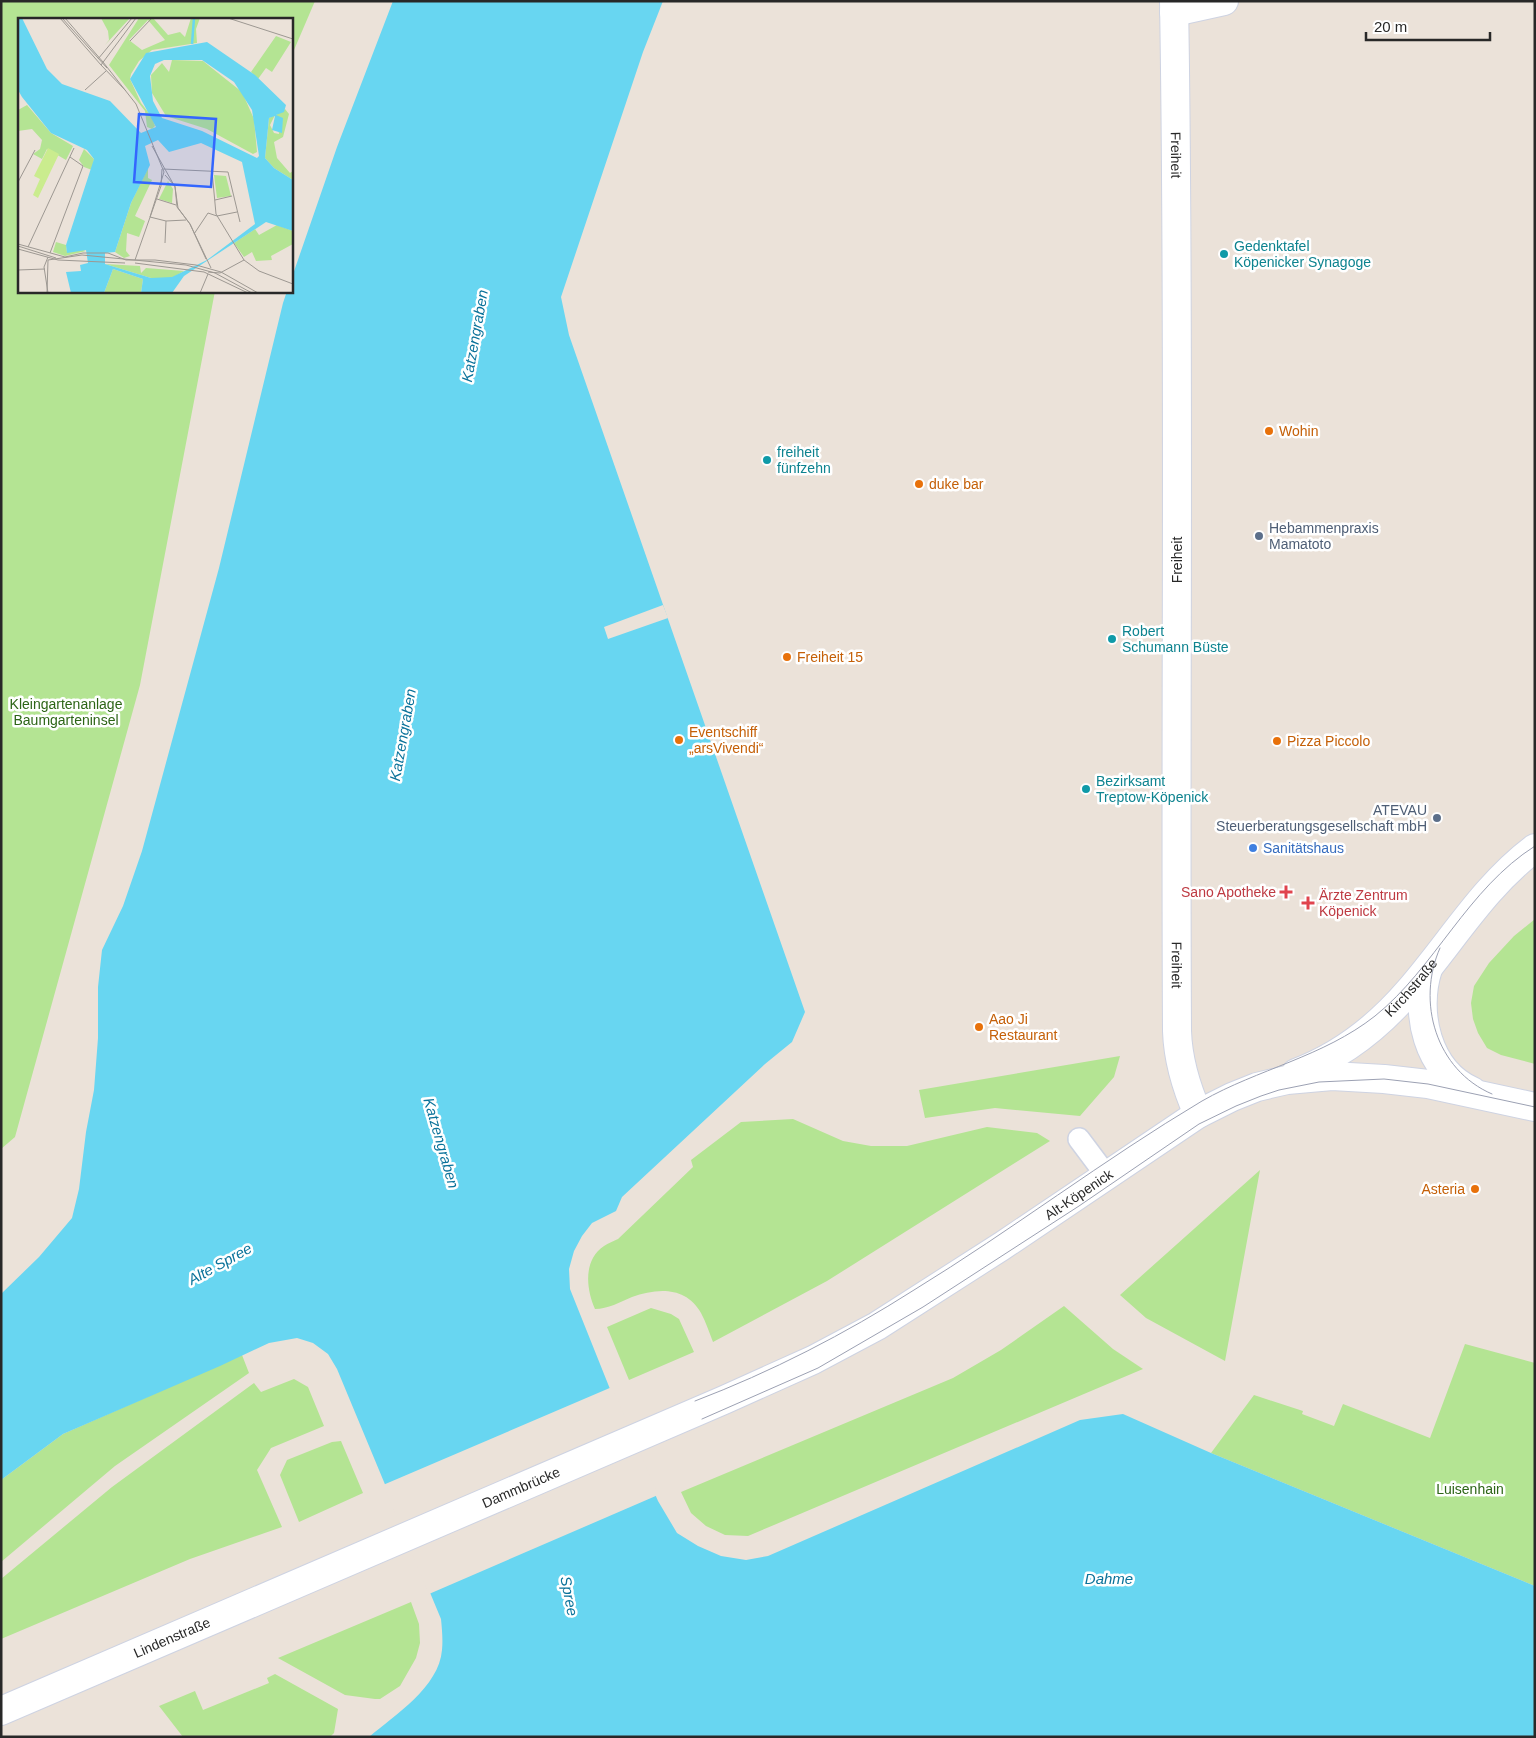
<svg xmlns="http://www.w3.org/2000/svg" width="1536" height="1738" font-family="Helvetica,sans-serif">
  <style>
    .green { fill: #b4e493 }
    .water { fill: #68d6f1 }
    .pier { fill: #ebe2d9 }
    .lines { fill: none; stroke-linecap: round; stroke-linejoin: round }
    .service-casing { stroke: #ced3e2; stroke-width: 24 }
    .minor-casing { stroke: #ced3e2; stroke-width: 30 }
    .service { stroke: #fff; stroke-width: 21 }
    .minor { stroke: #fff; stroke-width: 28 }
    .tram { stroke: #9ca1b3; stroke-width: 1 }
    .culture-dot { fill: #0f9aa8; stroke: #fff; stroke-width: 2 }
    .food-dot { fill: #e8710a; stroke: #fff; stroke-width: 2 }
    .service-dot { fill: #5c6f8a; stroke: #fff; stroke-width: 2 }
    .shop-dot { fill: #3f7fe0; stroke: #fff; stroke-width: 2 }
    .health-dot { fill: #e0444e; stroke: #fff; stroke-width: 2 }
    .labels { text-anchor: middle; stroke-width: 5; stroke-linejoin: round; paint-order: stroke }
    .street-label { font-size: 14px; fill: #282828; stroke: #fff }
    .culture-label { font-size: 14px; fill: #0d838f; stroke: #fff; text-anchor: start }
    .food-label { font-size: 14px; fill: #c56008; stroke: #fff; text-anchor: start }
    .service-label { font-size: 14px; fill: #4e5e75; stroke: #fff; text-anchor: start }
    .park-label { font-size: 14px; fill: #2d6517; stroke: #fff }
    .shop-label { font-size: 14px; fill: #366cbe; stroke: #fff; text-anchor: start }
    .health-label { font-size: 14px; fill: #be3a42; stroke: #fff; text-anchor: end }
    .water-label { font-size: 15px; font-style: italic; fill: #0a729a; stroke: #fff }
    .inset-river { fill: none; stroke: #68d6f1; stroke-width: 2.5 }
    .inset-road { fill: none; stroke: #9d9892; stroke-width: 1 }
    .view { fill: #3366fe; fill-opacity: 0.15; stroke: #3366fe; stroke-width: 2.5 }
    .inset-edge { fill: none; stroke: #282828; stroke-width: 2.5 }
  </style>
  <rect width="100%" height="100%" fill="#ebe2d9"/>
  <path class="green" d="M1,1H315L291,57V19H19V291H215L140,685L15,1137L1,1149Z
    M1535,919V1064L1501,1055L1487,1048L1478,1033L1473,1019L1471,1003L1474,986L1489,963L1514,936Z
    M1120,1056L1114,1077L1080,1116L995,1108L925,1118L919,1090Z
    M793,1119L843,1141L871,1146H907L987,1127L1037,1133L1050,1141L827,1281L713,1342C709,1332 706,1322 701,1313C686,1286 657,1288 632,1297C620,1302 608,1309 595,1309C586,1289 583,1260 604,1246C608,1243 614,1241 618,1239L693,1167L691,1160L741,1122Z
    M1260,1170L1225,1361L1146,1318L1120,1295Z
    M1064,1306L1113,1349L1143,1369L748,1536L725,1535L706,1526L691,1513L681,1492L953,1378L1001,1350Z
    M651,1308L671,1314L679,1319L694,1352L629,1380L607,1327Z
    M1465,1344L1535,1363V1586L1211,1453L1254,1395L1303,1411L1302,1414L1334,1426L1343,1404L1430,1438Z
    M242,1355L249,1373L115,1466L1,1562V1480L63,1434Z
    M294,1379L308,1387L324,1426L271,1448L257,1470L282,1527L190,1559L1,1639V1579L112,1487L254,1383L261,1392Z
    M341,1441L363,1493L299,1522L280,1475L287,1460L332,1442Z
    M411,1602L419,1624L420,1643L416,1658L400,1686L380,1699H375L345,1695L278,1658Z
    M275,1674L338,1709L334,1733L330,1737H183L159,1706L195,1691L203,1710L269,1683L267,1678Z"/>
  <path class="water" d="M393,1H663L643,52L561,297L569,335L805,1012L792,1042L765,1064L622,1197L616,1211L592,1223L582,1236L574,1251L569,1269L570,1289L610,1389L658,1501L677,1533L698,1546L721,1556L746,1560L768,1556L1080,1420L1123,1414L1211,1453L1535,1586V1737H369C395,1715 439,1687 442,1650C443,1640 442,1629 441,1619L337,1369L328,1354L313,1343L297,1338L269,1343L220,1366L63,1434L1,1480V1294L39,1257L72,1218L79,1189L86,1132L94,1090L98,1038V987L102,950L123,906L142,851L219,568L283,303L287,291H291V280L337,147Z"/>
  <path class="pier" d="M663,605L668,618L608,639L604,627Z
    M612,1387L658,1495L429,1594L383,1485Z"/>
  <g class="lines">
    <g class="service-casing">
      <path id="service" d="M1079,1139L1106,1175"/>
    </g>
    <g class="minor-casing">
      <g id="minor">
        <path id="s1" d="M1174,1C1180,344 1175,687 1177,1031C1178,1061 1186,1087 1198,1114"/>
        <path d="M1174,12L1224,1"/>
        <path d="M1428,969C1414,1012 1427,1071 1472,1091"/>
        <path id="s2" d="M1296,1073C1341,1056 1378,1027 1409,991C1451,943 1483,887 1535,848"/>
        <path id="s3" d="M1,1711L724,1400L813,1360L877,1326L1002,1246L1198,1114L1232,1097L1257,1087L1287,1080L1332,1076L1384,1079L1428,1084L1535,1107"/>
      </g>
    </g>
    <use href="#service" class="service"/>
    <use href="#minor" class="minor"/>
    <path class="tram" d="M1440,948C1416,1002 1436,1070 1492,1094
      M695,1401C771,1372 845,1334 914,1290C1012,1230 1103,1160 1202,1101C1258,1069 1323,1057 1375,1016C1435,968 1467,889 1535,846
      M702,1419L818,1368L923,1307L1079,1206L1199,1124L1236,1106L1261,1096L1279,1090L1319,1082L1384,1079L1428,1084L1535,1107"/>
  </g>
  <g class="culture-dot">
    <circle cx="1224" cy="254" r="5"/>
    <circle cx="767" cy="460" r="5"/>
    <circle cx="1112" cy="639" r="5"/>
    <circle cx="1086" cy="789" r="5"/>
  </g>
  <g class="food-dot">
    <circle cx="1269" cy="431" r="5"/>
    <circle cx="919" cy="484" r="5"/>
    <circle cx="787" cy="657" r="5"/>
    <circle cx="679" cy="740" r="5"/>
    <circle cx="1277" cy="741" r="5"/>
    <circle cx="979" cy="1027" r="5"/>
    <circle cx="1475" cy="1189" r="5"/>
  </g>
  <g class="service-dot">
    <circle cx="1259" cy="536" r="5"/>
    <circle cx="1437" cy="818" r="5"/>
  </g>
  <circle class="shop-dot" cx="1253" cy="848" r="5"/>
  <g class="health-dot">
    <path d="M1283.5 884.5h5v5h5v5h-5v5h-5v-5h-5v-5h5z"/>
    <path d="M1305.5 895.5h5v5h5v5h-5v5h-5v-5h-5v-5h5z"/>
  </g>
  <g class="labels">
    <g class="street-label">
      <text dy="5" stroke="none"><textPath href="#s1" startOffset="154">Freiheit</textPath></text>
      <text transform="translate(1177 560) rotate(-90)" y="5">Freiheit</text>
      <text dy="5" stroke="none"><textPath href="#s1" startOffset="964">Freiheit</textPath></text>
      <text dy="5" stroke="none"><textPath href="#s2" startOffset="145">Kirchstraße</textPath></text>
      <text dy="5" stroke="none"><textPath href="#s3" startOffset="1198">Alt-Köpenick</textPath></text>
      <text dy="5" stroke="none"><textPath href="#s3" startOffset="566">Dammbrücke</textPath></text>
      <text dy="5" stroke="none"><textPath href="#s3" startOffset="186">Lindenstraße</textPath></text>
    </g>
    <g class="culture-label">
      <text x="1234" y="251">Gedenktafel<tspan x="1234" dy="16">Köpenicker Synagoge</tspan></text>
      <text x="777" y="457">freiheit<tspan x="777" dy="16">fünfzehn</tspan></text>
      <text x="1122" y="636">Robert<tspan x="1122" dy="16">Schumann Büste</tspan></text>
      <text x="1096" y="786">Bezirksamt<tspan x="1096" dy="16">Treptow-Köpenick</tspan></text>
    </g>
    <g class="food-label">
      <text x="1279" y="436">Wohin</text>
      <text x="929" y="489">duke bar</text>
      <text x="797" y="662">Freiheit 15</text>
      <text x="689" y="737">Eventschiff<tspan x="689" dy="16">„arsVivendi“</tspan></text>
      <text x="1287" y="746">Pizza Piccolo</text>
      <text x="989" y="1024">Aao Ji<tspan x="989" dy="16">Restaurant</tspan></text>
      <text x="1465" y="1194" text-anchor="end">Asteria</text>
    </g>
    <g class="service-label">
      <text x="1269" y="533">Hebammenpraxis<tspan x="1269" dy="16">Mamatoto</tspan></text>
      <text x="1427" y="815" text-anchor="end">ATEVAU<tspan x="1427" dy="16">Steuerberatungsgesellschaft mbH</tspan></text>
    </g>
    <g class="park-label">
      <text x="66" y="709">Kleingartenanlage<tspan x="66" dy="16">Baumgarteninsel</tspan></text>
      <text x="1470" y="1494">Luisenhain</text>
    </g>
    <g class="shop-label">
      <text x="1263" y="853">Sanitätshaus</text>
    </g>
    <g class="health-label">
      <text x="1276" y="897">Sano Apotheke</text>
      <text x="1319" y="900" text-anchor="start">Ärzte Zentrum<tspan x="1319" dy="16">Köpenick</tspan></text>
    </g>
    <g class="water-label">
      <text transform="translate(475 336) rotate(-80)" y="5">Katzengraben</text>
      <text transform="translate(403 735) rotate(-80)" y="5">Katzengraben</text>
      <text transform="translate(441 1143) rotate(74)" y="5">Katzengraben</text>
      <text transform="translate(220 1264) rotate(-29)" y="5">Alte Spree</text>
      <text x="1109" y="1584">Dahme</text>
      <text transform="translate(569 1596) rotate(79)" y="5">Spree</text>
    </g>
  </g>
  <g transform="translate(18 18)">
    <rect width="275" height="275" fill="#ebe2d9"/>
    <path d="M83,0H112L87,27L91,22L90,13ZM121,0H135L150,17L162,14L167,19L173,0H182L178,11L179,25L134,32L121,43L113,56L112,61L123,85L134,99L137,108L134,111L129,109L127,93L91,47ZM130,2L147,22L124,32L111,22ZM258,18L273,24L254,54L248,50L240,61L233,54ZM154,42L185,43L224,74L236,101L239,134L235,136L189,111L148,98L134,75L133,57L144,45L151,54ZM9,87L33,115L55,128L48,142L29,131L24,141L15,136L22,131L24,122L14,111L0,113V92ZM267,91L271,96L265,119L256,124L259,140L272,155L275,153V162L256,150L247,140L251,100L257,97L252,107L256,115L261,116L258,97ZM66,131L76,141L74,152L66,149L61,142ZM130,150V160L134,162L117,198L127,203L121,219L109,215L108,233L112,238L106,240L97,234L113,185ZM196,157L208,158L213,178L199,180ZM150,163L155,171L154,185L141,181ZM259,207L275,213V226L253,238L254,242L238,243L234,234L226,239L216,225L237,211L241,217ZM38,224L48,227L49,234L65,232L68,233L47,238L35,234ZM87,246L122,248L123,255L128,250L166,253L154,260H133ZM95,251L125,261L123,275H86Z" fill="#b4e493" fill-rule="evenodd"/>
    <path d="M30,130L41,136L20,180L15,177L22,161L16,158Z" fill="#caec8e"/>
    <path d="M0,0H4L29,51L44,66L92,83L123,115L138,109L112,61L128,35L189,24L237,57L268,87L266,94L258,97L265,100L264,115L254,112L257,98L251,100L247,140L256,150L275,162V213L248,204L166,258L154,275H123L125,261L95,251L86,275H53L48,254L63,253L62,247L70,245L68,232L49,235L48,227L76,141L69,132L33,115L4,79L0,72ZM146,42H184L216,64L234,92L241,138L239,140L184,113L144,100L135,83L132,58L137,46ZM140,122L151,134L183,125L224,144L237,206L189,242L154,259L133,260L87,246V235L97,234L113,185L132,147L127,128Z" fill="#68d6f1" fill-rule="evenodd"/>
    <path class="inset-river" d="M174,26L176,0"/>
    <path class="inset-road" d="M42,0L83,47L118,0M44,0L89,50M47,0L85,44M210,0L275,21M112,23L134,0M80,41L114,0M85,44L118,86L146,154L132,199L148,203L168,202M83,47L108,73M67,72L88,53M134,128L157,169L160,190L172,206L188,241M145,151L210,154L222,204M194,153L198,196L226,242L241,253L275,266M147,157L157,168L159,189L172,206L193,250M0,164L17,132M139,181L158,187M197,182L214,178M176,216L190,195L199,198L219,194M147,225L148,203M0,226L47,239L65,235H90L108,242H137L178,247L203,254L240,275M0,228L38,240M10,229L56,130M0,231L40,242L107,245M32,235L65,148L52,139M30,239L26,249L30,275M117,242L143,168L144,151M117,245L186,254L230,275M0,252L27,251M190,254L202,255L226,242M29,275L30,242L64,237L168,247L197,255L234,275M182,275L190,256"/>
    <path class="view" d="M121,96L198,101L193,169L116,164Z"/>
    <rect width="275" height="275" class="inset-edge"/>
  </g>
  <rect width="1536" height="1738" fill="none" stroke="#282828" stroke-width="5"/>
  <path d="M1366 32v8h124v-8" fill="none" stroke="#282828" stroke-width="2.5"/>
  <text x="1374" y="32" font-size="15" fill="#282828" stroke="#ffffff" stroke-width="4" paint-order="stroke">20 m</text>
</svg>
